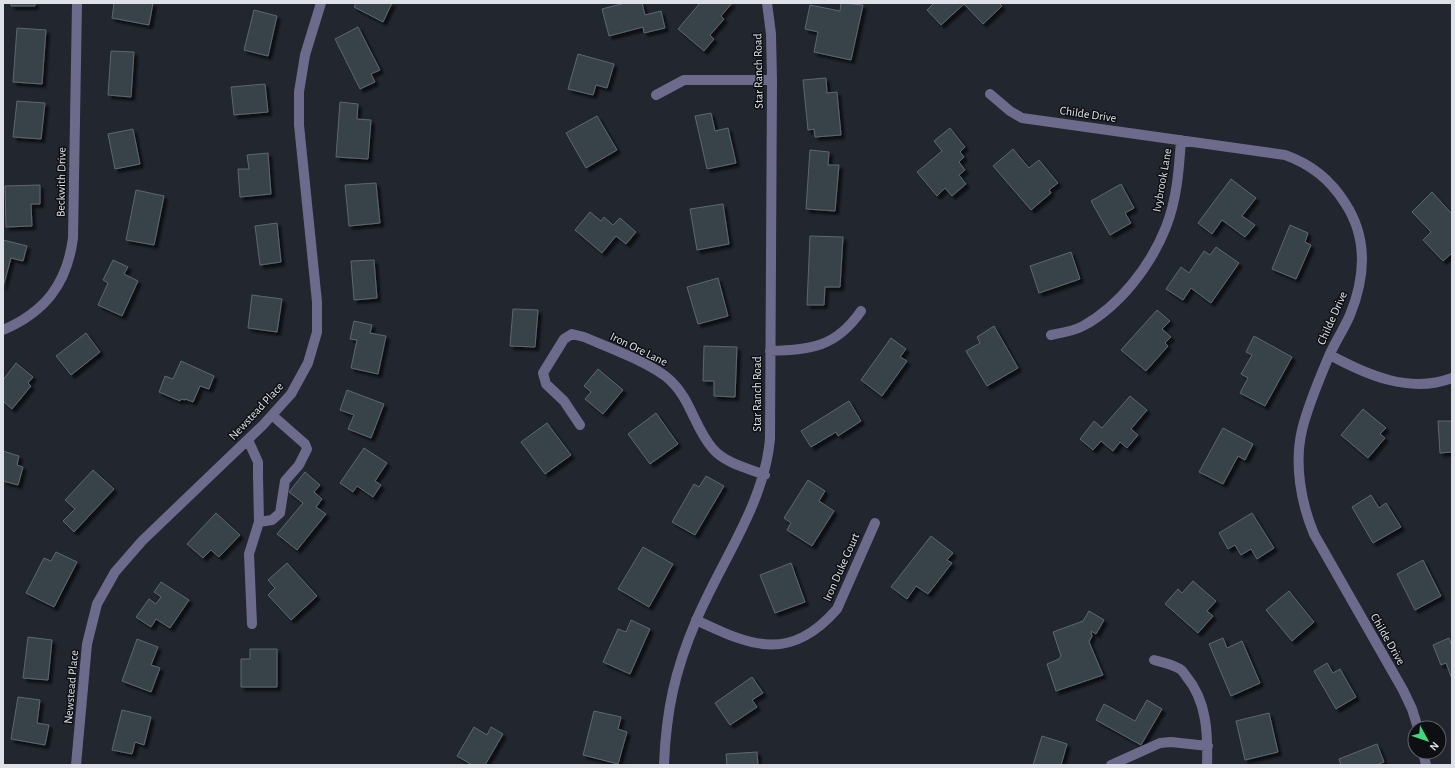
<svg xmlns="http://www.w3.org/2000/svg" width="1455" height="768" font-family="'Alegreya Sans',sans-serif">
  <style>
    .building { fill: #39424a; stroke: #5d676f; filter: url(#shadow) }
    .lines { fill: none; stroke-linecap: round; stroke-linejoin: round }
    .minor { stroke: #6c6b8b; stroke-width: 10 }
    .labels { text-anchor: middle; stroke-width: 3; stroke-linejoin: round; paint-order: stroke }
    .street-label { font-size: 12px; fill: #dee1e7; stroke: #0d0f13 }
  </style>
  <defs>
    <filter id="shadow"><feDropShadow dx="3.5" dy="3.5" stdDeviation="1" flood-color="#0009"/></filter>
  </defs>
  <rect width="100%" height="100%" fill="#21262f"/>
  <path class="building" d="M11,3H35V6H11Z
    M114,3H153L149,25L112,18Z
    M356,3H392L383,22L354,7Z
    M625,3H642L645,15L661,11L665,28L644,33L643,27L609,36L602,9Z
    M700,3H732L721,16L724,19L710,35L714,39L704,51L678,29Z
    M841,3L863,5L851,60L814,52L818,32L805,29L810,5L840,11Z
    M934,3H999L1002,6L983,24L964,4L941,25L927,10Z
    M254,10L277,16L268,56L244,50Z
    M358,27L380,70L371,74L375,82L360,89L335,39Z
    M17,28L46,30L42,84L13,82Z
    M111,51L134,52L131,97L108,95Z
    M578,54L614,64L607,88L596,85L593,95L568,89Z
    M826,78L827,93L837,92L841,135L815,137L814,129L808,130L803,80Z
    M265,84L268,112L234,115L231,87Z
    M17,101L45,103L41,139L13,137Z
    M340,102L358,104L357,119L371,120L368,159L336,157Z
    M711,113L715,131L728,128L736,163L707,169L695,116Z
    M597,116L617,150L586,168L566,133Z
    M950,128L965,147L960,152L964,157L959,162L965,170L959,175L966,184L952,196L945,188L937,196L917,172L942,151L934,141Z
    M133,129L140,164L115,169L108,134Z
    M1013,149L1029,168L1039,160L1058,183L1049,190L1051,193L1031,210L993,166Z
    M810,150L829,152L828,165H839L835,211L806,209Z
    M268,153L271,194L240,197L238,169H249L247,155Z
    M1231,179L1256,198L1242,216L1255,225L1245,237L1222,220L1212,234L1198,223Z
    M376,183L380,223L349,226L345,185Z
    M1121,184L1134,208L1125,213L1131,223L1110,235L1091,201Z
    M40,185V204H31L32,226L6,227L5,186Z
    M136,190L164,196L154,245L126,240Z
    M1432,192L1452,214V253L1443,261L1423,240L1431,232L1412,212Z
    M723,204L729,244L697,250L690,209Z
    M590,212L601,221L604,217L613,225L620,218L636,232L626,244L616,236L602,253L575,230Z
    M277,223L281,262L260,265L255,226Z
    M1290,225L1308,233L1305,242L1311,245L1296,279L1272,269Z
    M810,236L843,237L840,287H825L824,305H807Z
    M3,240L27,246L23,261L11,258L3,287Z
    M1216,247L1239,263L1211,303L1191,288L1183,300L1166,289L1181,267L1189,273L1204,251L1210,255Z
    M1071,252L1080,279L1039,293L1030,266Z
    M113,260L128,267L124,274L138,281L122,316L98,305L108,283L103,280Z
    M374,260L377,298L354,300L351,261Z
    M718,278L728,316L698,324L687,287Z
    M252,295L282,299L277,332L248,328Z
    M513,309L538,310L535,347L510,346Z
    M1157,310L1170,321L1162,329L1171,337L1165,343L1168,346L1146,371L1121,350Z
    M354,321L372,325L370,333L386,336L378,374L351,368L357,340L350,339Z
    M994,326L1018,368L987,386L966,351L980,343L977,337Z
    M86,333L100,352L71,375L56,356Z
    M1254,336L1292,357L1265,406L1240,393L1248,378L1241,374L1252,355L1246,352Z
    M891,338L906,349L900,357L907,361L882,396L861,380Z
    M704,346L737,347L735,397L714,396V381H703Z
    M181,361L214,376L209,389L200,386L193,402L185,399V400L181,399L180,401L159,392L165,376L173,379Z
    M16,363L33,377L28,383L31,386L12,409L3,401V380Z
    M598,369L623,390L603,414L585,399L591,392L584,386Z
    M347,390L384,404L371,438L348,429L354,415L340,410Z
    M1130,396L1147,410L1131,429L1138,435L1127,448L1120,442L1113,451L1101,441L1093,450L1080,439L1094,421L1102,428Z
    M849,401L861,421L838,436L836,432L811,447L801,431Z
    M1363,409L1386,428L1380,434L1385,438L1368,458L1341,435Z
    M656,413L678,444L650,464L628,434Z
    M1438,421H1452V452L1440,453Z
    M547,423L571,455L545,474L521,442Z
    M1223,428L1253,444L1245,460L1238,456L1223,484L1199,472Z
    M364,448L387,463L375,481L381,485L373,497L357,486L353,492L340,483Z
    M3,451L19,456L17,465L23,467L18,485L3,481Z
    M93,470L114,489L74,532L63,521L75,509L65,500Z
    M305,472L320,485L314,492L322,499L316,507L326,514L297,550L277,534L303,503L289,492Z
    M706,476L724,486L695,535L672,522L694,484L699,487Z
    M808,480L825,491L819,501L834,511L812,546L787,530L791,523L784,518Z
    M1371,495L1379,508L1386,503L1401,527L1373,543L1352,507Z
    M216,513L240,535L219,557L211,550L203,558L187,544Z
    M1252,513L1274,548L1257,559L1251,549L1241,555L1235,545L1228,549L1219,533Z
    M931,536L953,553L947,560L952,563L928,594L916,586L907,599L891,587Z
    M643,547L673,564L649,607L618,589Z
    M56,552L77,562L54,607L26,593L44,558L51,561Z
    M1423,560L1441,596L1415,610L1397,574Z
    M287,563L317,596L291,620L268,595L275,588L268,580Z
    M791,563L805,602L775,613L760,575Z
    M1193,581L1216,601L1207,611L1213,616L1198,633L1165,604L1178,589L1182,593Z
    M161,582L189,600L170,628L156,619L151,627L136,617L149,599L156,604L161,597L154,592Z
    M1289,591L1314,622L1292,641L1266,610Z
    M1089,611L1104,620L1096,634L1091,631L1092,636L1089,642L1103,675L1056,691L1047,664L1059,659L1061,656L1053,632L1083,621Z
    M631,620L650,629L630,674L603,662L618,629L626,632Z
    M28,637L52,640L48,680L23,678Z
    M1223,638L1227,648L1242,641L1260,683L1231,696L1209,644Z
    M1449,638L1452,646V679L1446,663L1441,665L1433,645Z
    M137,639L158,647L151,665L160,668L151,692L122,681Z
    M250,649H277V687H241V659H250Z
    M1327,663L1333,673L1340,669L1356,697L1336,709L1314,671Z
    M752,677L763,693L752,700L757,707L730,725L715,703Z
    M18,697L40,700L37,723L49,725L45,745L11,739Z
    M1147,700L1162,709L1141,745L1096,720L1104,704L1135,721Z
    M122,710L151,717L144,745L135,742L132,754L112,750Z
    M594,711L621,717L618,729L627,732L618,764L583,755Z
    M1269,713L1278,752L1245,760L1236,721Z
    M474,727L487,735L491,727L503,734L485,765H472L457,756Z
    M1042,736L1067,744L1061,765H1033Z
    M1377,744L1384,762L1376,765H1341L1339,759Z
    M757,752L758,765H727L726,754Z"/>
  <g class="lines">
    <path class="minor" d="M990,94L1010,111L1022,118L1285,155C1311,164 1330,179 1345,203C1368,238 1365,278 1350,315C1344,329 1335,342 1329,356C1319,380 1308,405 1302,430C1294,464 1301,503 1314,534L1403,690L1412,709L1418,728
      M656,95L684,80H772
      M3,330C45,312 67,284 73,238L77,3
      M1051,335C1061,333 1074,331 1083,326C1120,306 1151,265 1166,227C1177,199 1179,169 1181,140
      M770,351C811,350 836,347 861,311
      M1330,355C1367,375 1410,394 1452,378
      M580,425L564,401L546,384L543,373L564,339L572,334L584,337C607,347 654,364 671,381C691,400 695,429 713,449C725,463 747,468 765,475
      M248,440L258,462V475L259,522L249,554L252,624
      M259,522L272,520L280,513L285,481L299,465L307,449L305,444L272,415
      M696,620C751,646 790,663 837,609L875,523
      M1154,660C1162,662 1171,664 1178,668C1181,669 1184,673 1186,676C1207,701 1208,734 1207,765
      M1423,752L1426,765
      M76,765L87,644L97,604L115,572L142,541L263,425L291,394L308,363L317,332V302L299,125V92L305,55L321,3
      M664,765C666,711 675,670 696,621C721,561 764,505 770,439L772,80L771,34L767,3
      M1111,765L1160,743L1171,742L1208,746"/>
  </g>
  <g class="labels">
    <g class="street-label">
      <text transform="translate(758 71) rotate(-91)" y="4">Star Ranch Road</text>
      <text transform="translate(1088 114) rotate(8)" y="4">Childe Drive</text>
      <text transform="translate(1162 180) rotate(-80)" y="4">Ivybrook Lane</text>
      <text transform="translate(61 182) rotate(-89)" y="4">Beckwith Drive</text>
      <text transform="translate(1332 318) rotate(-66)" y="4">Childe Drive</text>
      <text transform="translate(639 349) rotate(26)" y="4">Iron Ore Lane</text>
      <text transform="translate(757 394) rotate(-90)" y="4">Star Ranch Road</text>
      <text transform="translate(256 411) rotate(-47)" y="4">Newstead Place</text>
      <text transform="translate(841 567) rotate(-66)" y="4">Iron Duke Court</text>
      <text transform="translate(1388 639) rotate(60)" y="4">Childe Drive</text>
      <text transform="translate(71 687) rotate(-85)" y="4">Newstead Place</text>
    </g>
  </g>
  <rect width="1455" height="768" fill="none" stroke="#dee1e7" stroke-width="8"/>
  <g transform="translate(1427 740) rotate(130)"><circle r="19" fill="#0d0f13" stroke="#616368"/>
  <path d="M0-3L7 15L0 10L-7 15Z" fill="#41d77c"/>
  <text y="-6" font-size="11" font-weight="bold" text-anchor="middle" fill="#dee1e7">N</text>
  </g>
</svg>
